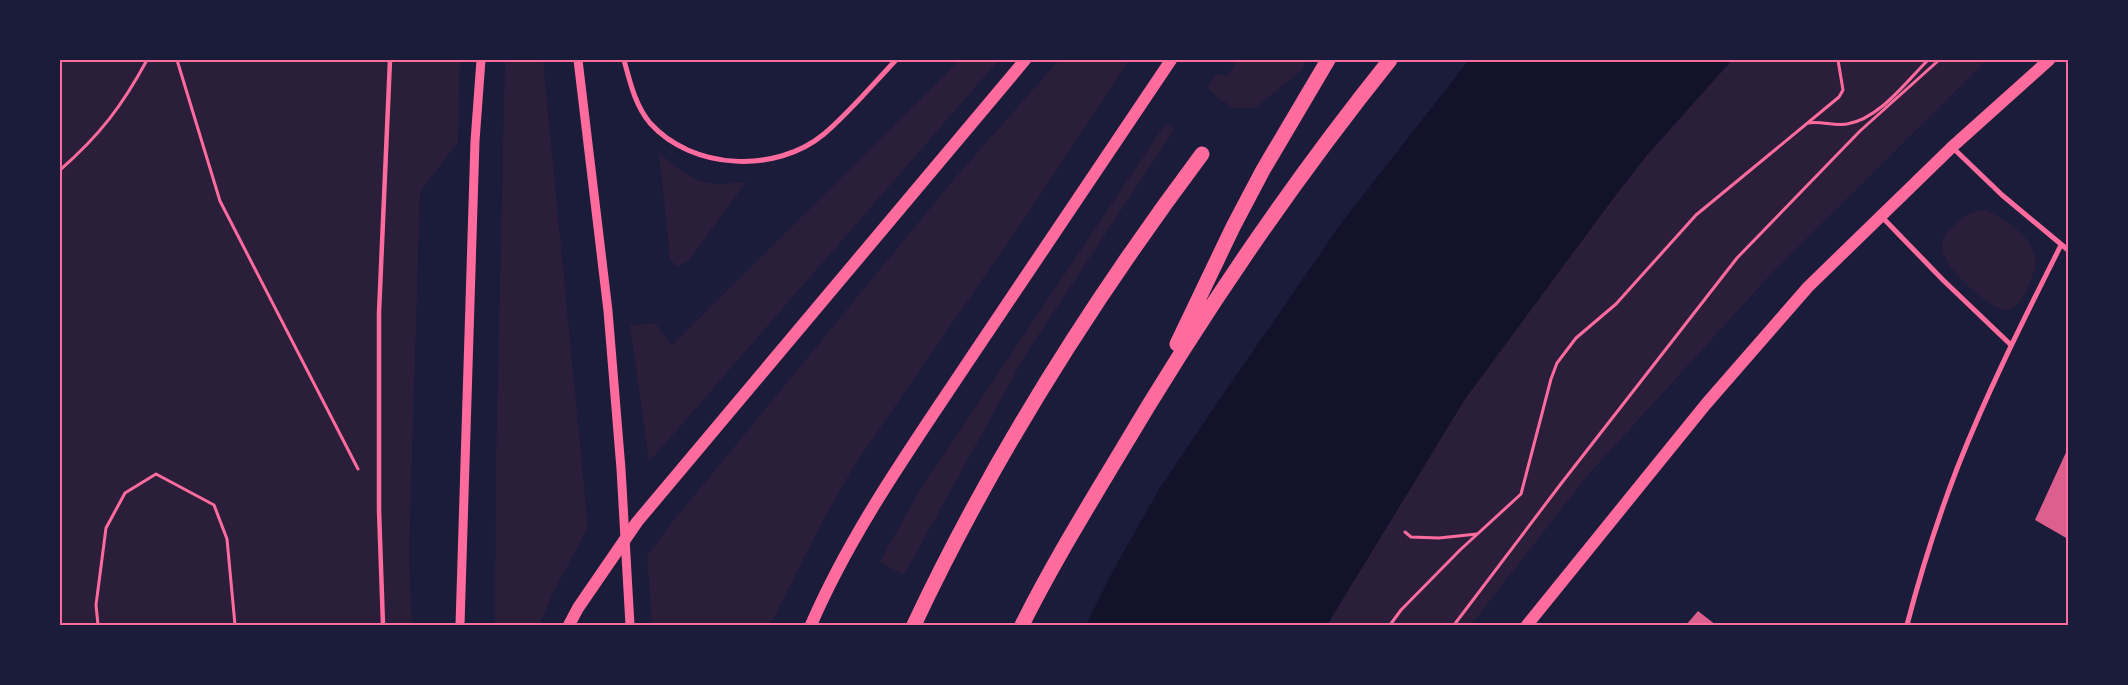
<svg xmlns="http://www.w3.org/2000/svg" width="2128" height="685" font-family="'Open Sans',sans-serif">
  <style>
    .green { fill: #2a1e3b }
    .water { fill: #12122b }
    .building { fill: #dd5f8e }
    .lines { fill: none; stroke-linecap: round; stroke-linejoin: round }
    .path { stroke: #ff6b9d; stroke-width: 3 }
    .pedestrian { stroke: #ff6b9d; stroke-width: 4.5 }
    .minor { stroke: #ff6b9d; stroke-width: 5 }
    .tertiary { stroke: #ff6b9d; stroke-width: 9 }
    .primary { stroke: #ff6b9d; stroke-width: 12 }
    .motorway { stroke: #ff6b9d; stroke-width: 15 }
    .neatline { fill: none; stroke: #ff6b9d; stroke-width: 2 }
  </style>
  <rect width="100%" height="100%" fill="#1b1b3a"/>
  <path class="green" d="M60,60H460L458,142L420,192L409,555L412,625H60Z
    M505,60H543L588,527L556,587L539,625H495L496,463Z
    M960,60H999L649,462L630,325L655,323L672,345Z
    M1059,60H1129L1028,213L854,466L820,526L770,625H652L647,556L674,520L955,178Z
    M1238,60H1306L1302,70L1255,108H1233L1217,97L1207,87L1217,74L1227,76Z
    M1732,60H1987L1773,272L1588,475L1471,625H1327L1465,399L1609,204L1647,155Z
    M1166,123L1174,130L1026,354L904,575L880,562L918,493Z
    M659,153C693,181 702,189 747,181L689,260L677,267L670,259Z
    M1986,210C2006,220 2034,237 2036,262C2037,268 2031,278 2029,284C2024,299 2019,306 2004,311C1983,301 1935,265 1943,238C1944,234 1950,230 1953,227C1966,215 1968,212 1986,210Z"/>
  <path class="water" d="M1469,60H1732L1647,155L1609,204L1465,399L1327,625H1086L1115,567L1161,486L1222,396L1342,222Z"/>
  <path class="building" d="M2068,448V539L2035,520Z
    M1698,611L1716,625H1686Z"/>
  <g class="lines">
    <path class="path" d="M177,60L220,201L358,469
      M1808,123C1821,121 1834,126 1847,124C1879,119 1906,82 1928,60
      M60,170C100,135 122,106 147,60
      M1405,532L1411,537L1439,538L1477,534
      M98,625L96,605L106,528L125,493L156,474L214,505L227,539L235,625
      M1390,625L1401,610L1460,550L1521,494L1551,379L1557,363L1576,338L1616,304L1696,215L1839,97L1843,90L1838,60
      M1454,625L1560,485L1737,258L1860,131L1939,60"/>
    <path class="pedestrian" d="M383,625L379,510V313L390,60"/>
    <path class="minor" d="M624,60C630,82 635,105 650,123C692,170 776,174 824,134C848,114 874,83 896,60
      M1952,147L2002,195L2068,250
      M1882,217L1943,280L2011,345
      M1907,625C1921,571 1938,518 1958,466C1988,390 2025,317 2061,245"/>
    <path class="tertiary" d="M578,60L608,311L621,469L630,625
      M460,625L475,141L481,60"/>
    <path class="primary" d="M569,625L578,608L637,522L1025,60
      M811,625C852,530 913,445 970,359C1037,259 1104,160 1171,60
      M1527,625L1706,404L1808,287L1952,147L2049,60"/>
    <path class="motorway" d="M1177,344L1233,227L1263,170L1328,60
      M914,625C992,459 1092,301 1202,154
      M1022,625C1051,567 1084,513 1117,458C1199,319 1289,186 1390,60"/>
  </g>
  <rect width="2128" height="685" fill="none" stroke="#1b1b3a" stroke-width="122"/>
  <rect x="61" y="61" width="2006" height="563" class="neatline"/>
</svg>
